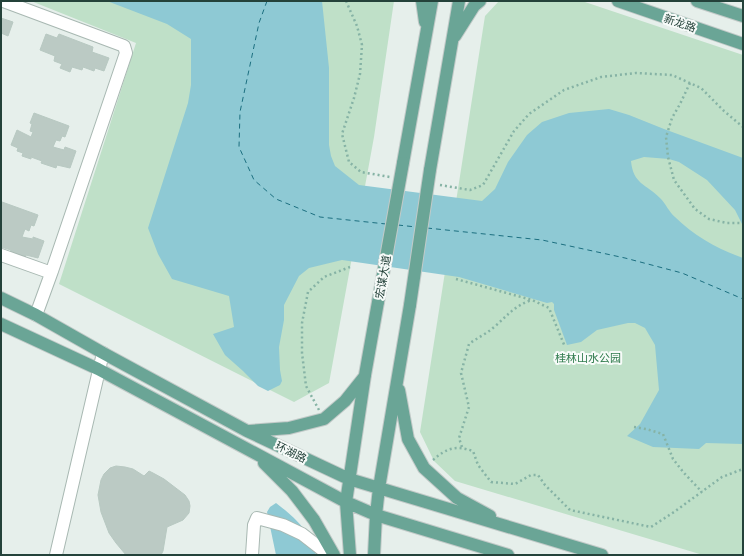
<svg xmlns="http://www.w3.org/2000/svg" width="744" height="556" font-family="'Noto Sans','Noto Sans SC',sans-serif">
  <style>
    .green { fill: #bfe0c8 }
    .water { fill: #8ec9d4 }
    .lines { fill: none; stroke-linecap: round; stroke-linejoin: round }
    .ferry { stroke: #1c6f80; stroke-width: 1; stroke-dasharray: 5 4; stroke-linecap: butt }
    .building { fill: #bbcac4; stroke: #b8c9c2 }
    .minor-casing { stroke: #a8b8b2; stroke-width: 14 }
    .major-casing { stroke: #c2cac8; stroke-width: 14 }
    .path { stroke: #86b3a5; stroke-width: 2.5; stroke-dasharray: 2 3; stroke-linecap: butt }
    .minor { stroke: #fff; stroke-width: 12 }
    .major { stroke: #6aa596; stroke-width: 12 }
    .major-bridge-casing { stroke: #c2cac8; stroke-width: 14; stroke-linecap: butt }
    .major-bridge { stroke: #6aa596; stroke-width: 12 }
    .labels { text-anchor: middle; stroke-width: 4; stroke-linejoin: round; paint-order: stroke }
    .street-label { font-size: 11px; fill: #24423a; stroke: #f7fbf9 }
    .park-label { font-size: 11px; fill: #2d7a4b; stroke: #f7fbf9 }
  </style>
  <rect width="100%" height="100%" fill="#e6efeb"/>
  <path class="green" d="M31,1H394L374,137L329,383L294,402L59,284L136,43Z
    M499,1H582L743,55V555H703L455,481L434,461L420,432L485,16Z"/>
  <path class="water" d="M107,1H322L329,68V145L331,156L335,166L359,185L482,201L495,189L508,162L527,135L542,122L569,113L609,109L629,115L664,129L743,158V226L735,210L707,180L679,162L669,159L644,157L631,161C633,184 646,184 660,198C666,204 669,212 675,217C694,236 718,249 743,258V444L706,443L699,449L653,447L627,436L640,424L659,390L655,345L645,328L635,323H628L597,330L581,342L567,345L554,310V304L552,302L547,303L459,277L342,260L309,268L299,276L284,305V320L279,347L280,370L282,381L280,385L268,391L258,386L243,371L225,355L213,334L234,327L229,296L172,279L158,254L148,228L188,103L191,85V39L167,24Z
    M276,503C293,516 313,533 316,555H276L267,512L270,507Z"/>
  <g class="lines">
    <path class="ferry" d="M267,1L259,23L240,112L239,147L254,180L276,199L320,217L386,224
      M398,225L416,227
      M427,228L542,240L625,258L682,273L743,299"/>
  </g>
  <path class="building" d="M1,18L13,22L8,36L1,33Z
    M46,34L57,38L59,34L93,47L92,52L109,58L104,71L95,68L94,71L83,67L82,70L72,67L70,72L60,68L62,64L54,61L55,56L40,50Z
    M34,113L69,126L65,137L62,136L60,141L56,140L53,147L64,150L65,147L76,151L70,168L57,165L56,168L41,163L42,161L31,157V159L22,156L23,153L17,151L18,148L11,145L17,130L31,137L33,132L30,131L32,124L30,123Z
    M2,202L38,215L34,226L31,225L29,231L25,229L22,237L33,239V237L44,241L38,258L26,255L25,258L10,252L11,250L1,247V205Z
    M116,466L125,467L133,469L144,476L149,471L153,473L164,479L185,495L189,501L190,506L189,513L183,520L167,527L163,551L161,555H126L116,543L109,533L101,512L98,495L101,480L104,474L110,468Z"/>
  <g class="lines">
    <g class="minor-casing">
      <path id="minor" d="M1,255L46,271H52L126,53L124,46L3,1
        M36,315L52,271
        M56,555L103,353
        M252,555L254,525L257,518L283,525L302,534L329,555"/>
    </g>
    <g class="major-casing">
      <path id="major" d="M422,1L425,22
        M618,1L743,44
        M697,1L743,16
        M455,36L474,6L480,1
        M403,163L432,1
        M430,170L459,1
        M1,298L36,315L103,353L247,431L349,479L602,555
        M1,324L98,369L346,502L376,515L508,555
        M399,390L408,439L424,468L457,498L490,516
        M249,431L289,428L324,419L345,401L365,376
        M264,463L292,491L314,520L334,555
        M350,555L346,502L365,375L378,302
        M374,555L376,515L379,488L410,305"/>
    </g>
    <path class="path" d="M346,1L357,26L362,45L360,74L354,98L342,134L349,162L361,172L390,177
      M690,83L680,104L672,118L666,137L668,157L674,180L695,209L709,219L727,223H743
      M440,185L470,190L483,185L514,131L529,114L564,90L601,77L636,73L672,75L701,88L724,111L743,127
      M456,279L532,300L549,308L565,347
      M319,410L306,386L302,353V323L308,292L324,277L350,267
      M634,427L646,429L663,434L673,459L684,473L702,492
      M462,447L459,438L469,407L461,373L469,344C477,338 486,334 493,328C506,317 515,305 532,300
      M433,460C447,448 455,445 473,451L478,465L491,482L515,484L531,475H538L545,485L570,510L651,527L674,512L722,477L743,469"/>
    <use href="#minor" class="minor"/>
    <use href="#major" class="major"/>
    <g class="major-bridge-casing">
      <path id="major-bridge" d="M378,302L403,163
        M410,305L430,170"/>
    </g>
    <use href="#major-bridge" class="major-bridge"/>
  </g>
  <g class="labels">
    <g class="street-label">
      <text transform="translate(680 23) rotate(19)" y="4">新龙路</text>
      <text transform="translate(383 277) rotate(-80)" y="4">宏谋大道</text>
      <text transform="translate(291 452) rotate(26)" y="4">环湖路</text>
    </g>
    <g class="park-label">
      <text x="588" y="362">桂林山水公园</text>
    </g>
  </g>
  <rect width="744" height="556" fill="none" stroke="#24423a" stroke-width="4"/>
</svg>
